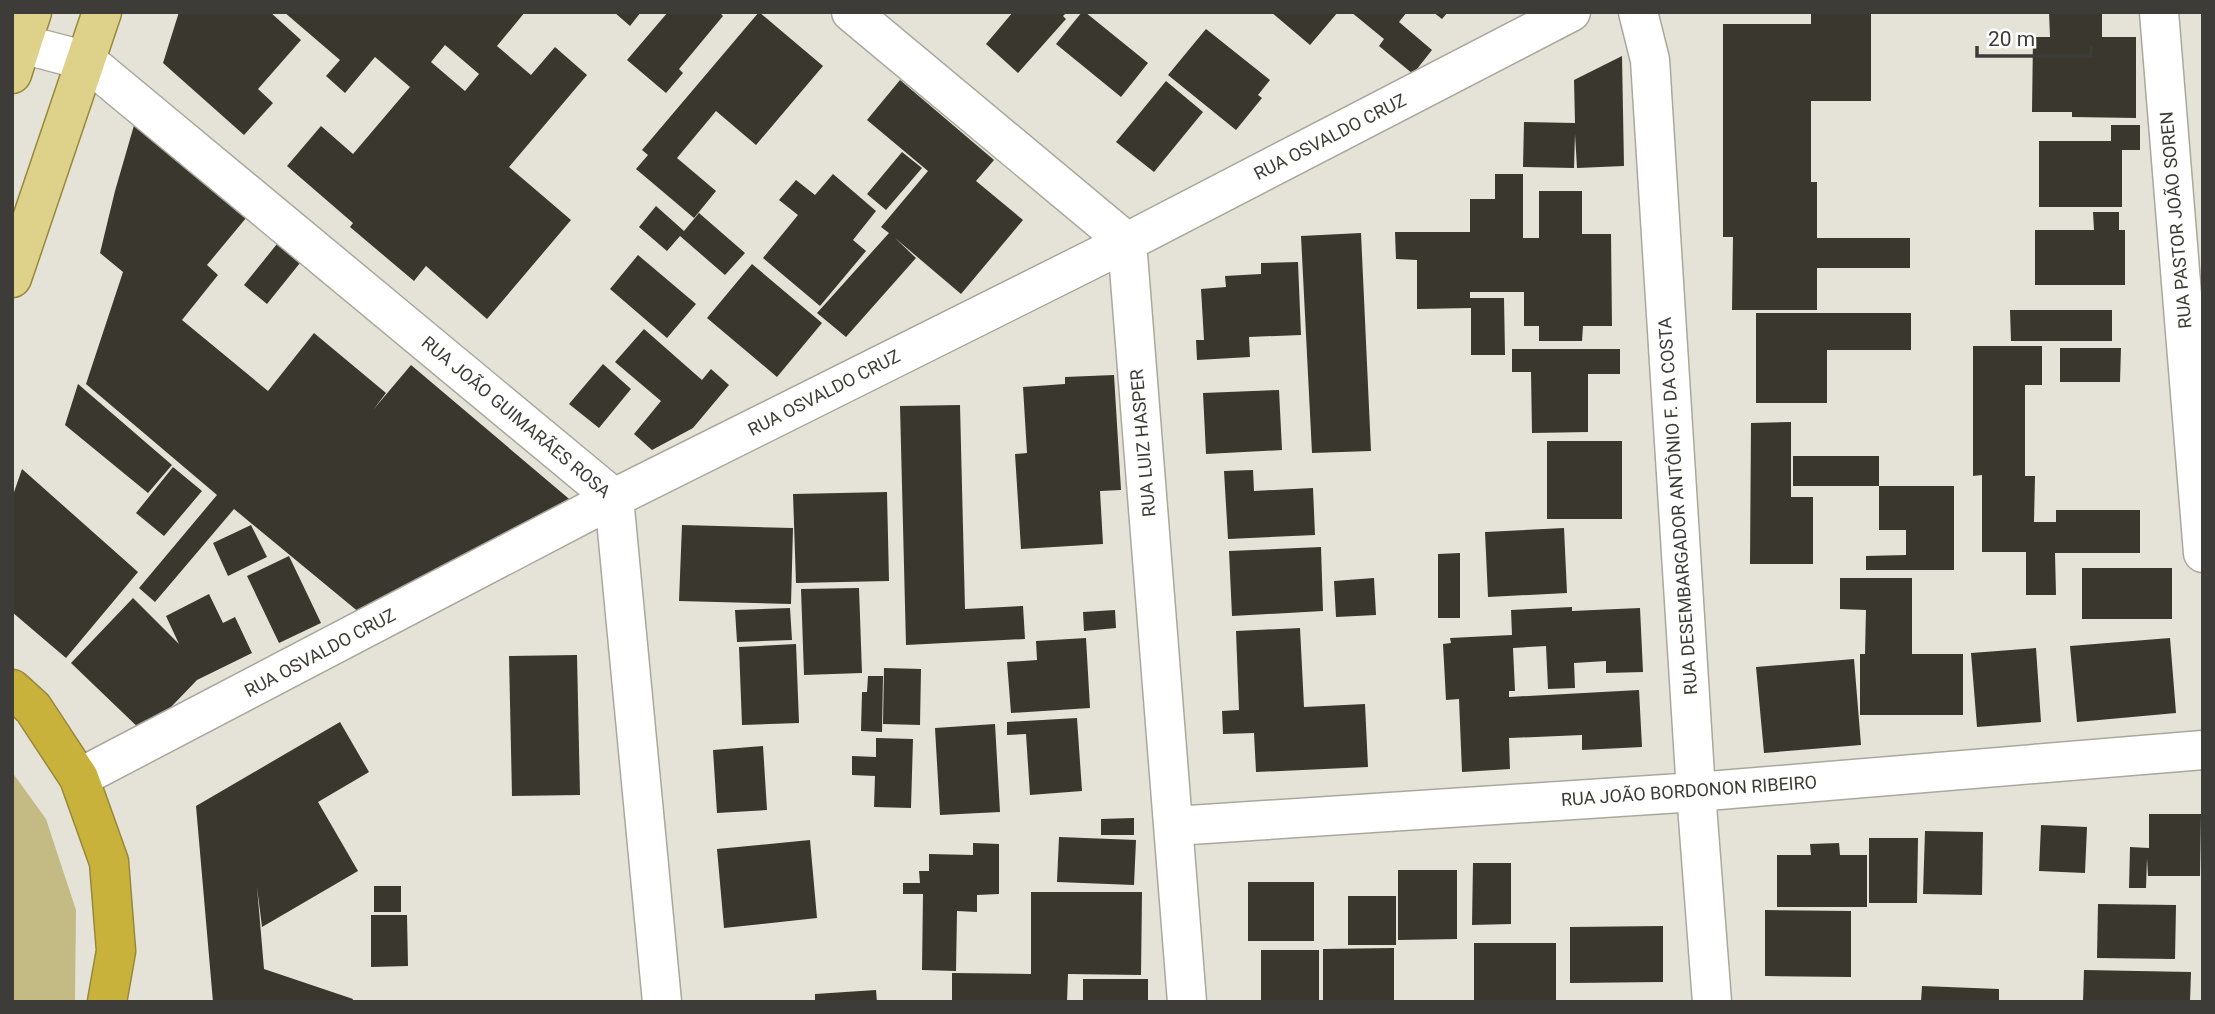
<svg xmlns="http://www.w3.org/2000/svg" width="2215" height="1014" font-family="Roboto,sans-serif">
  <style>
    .green { fill: #c4ba84 }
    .building { fill: #39372e; fill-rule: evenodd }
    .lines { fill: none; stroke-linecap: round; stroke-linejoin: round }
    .minor-casing { stroke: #aaa89d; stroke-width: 41 }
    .major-casing { stroke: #97893a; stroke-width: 41 }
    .highway-casing { stroke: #97893a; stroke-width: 41 }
    .minor { stroke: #fff; stroke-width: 38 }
    .major { stroke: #ded189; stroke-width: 38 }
    .highway { stroke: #c8b23b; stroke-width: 38 }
    .labels { text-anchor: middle; stroke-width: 7; stroke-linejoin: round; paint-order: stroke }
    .street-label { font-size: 18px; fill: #3d3c38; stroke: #fff }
  </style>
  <rect width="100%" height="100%" fill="#e5e3d7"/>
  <path class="green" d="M12,772L46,819L76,910L75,1002H12Z"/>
  <path class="building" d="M179,12H270L301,40L258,89L273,103L244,135L163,63Z
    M284,12H525L497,46L531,75L555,47L587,75L509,167L571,220L487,319L426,266L414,281L350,227L353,223L287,166L321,126L353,154L410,87L375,57L345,93L326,76L340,60ZM445,45L479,74L465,91L431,62Z
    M614,12H641L630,26Z
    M668,12H719L723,16L679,69L683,73L666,93L627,60Z
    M759,12L823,66L756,145L716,111L677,158L716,191L694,218L636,169L648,155L642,150Z
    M1013,12H1067L1063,16L1066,19L1018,73L986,44Z
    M1082,12H1085L1148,63L1121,97L1056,44Z
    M1271,12H1338L1310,45Z
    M1351,12H1407L1399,22L1432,50L1413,74L1379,46L1384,39Z
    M1433,12H1448L1442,19Z
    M1811,12H1871V101H1811V182H1817V238H1910V268H1817V310H1732L1733,237H1723V24H1811Z
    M2049,12H2102V37H2136V118L2072,117V112H2032L2033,37H2050Z
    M1206,29L1270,80L1258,95L1262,98L1236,130L1168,75Z
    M1622,56L1624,166L1577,168L1575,134L1574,168L1523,167L1524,122L1575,123L1574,80Z
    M900,80L994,160L976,181L1023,220L961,294L895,238L916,258L846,337L817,313L889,233L881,227L928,171L867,120Z
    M1166,81L1203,112L1154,172L1116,142Z
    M137,115L251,212L207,265L218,275L182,320L268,391L314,333L386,393L373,410L411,365L581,509L366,618L234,509L155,602L139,588L217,495L86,384L123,272L100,253L115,191Z
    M2111,125H2140V150H2122V207H2039V141H2111Z
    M902,152L922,168L886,210L867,194Z
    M833,174L876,211L853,240L866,251L820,306L763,258L798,215L779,200L796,180L815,195Z
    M1495,174H1523V238H1539V191H1582V234H1611L1612,326H1583L1582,341H1539V326H1524V292H1470V298H1504L1505,355H1471V308L1417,309V260L1396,259L1395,232H1470V199H1495Z
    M656,206L684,231L699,213L745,253L725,275L680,236L667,251L639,227Z
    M2093,212H2119V230H2125V285H2035V230H2094Z
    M1361,233L1371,451L1312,453L1301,236Z
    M277,244L300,263L267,304L244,285Z
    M638,255L696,304L667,338L610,289Z
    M1298,262L1301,335L1249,337L1250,357L1197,360L1196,340H1204L1201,289L1226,287L1225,276L1261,274V263Z
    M752,264L822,323L777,377L707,318Z
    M2010,310H2112V341H2011Z
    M1756,313H1911V350H1827V403H1756Z
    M644,329L702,380L711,369L729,385L693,428L652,450L634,434L661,401L615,362Z
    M1973,346H2042V385H2025V476H2035L2034,522H2056V510H2140V553H2055L2056,595H2026V552H1982V475L1973,476Z
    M2060,348H2121L2120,382H2060Z
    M1512,349H1620V374H1588V432L1532,433L1531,372H1512Z
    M603,364L631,389L599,428L569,404Z
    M1114,375L1121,490L1100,491L1103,544L1021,549L1015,454L1027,453L1023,387L1065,384V377Z
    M78,384L172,465L148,493L65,425Z
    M1279,390L1282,450L1206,454L1203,393Z
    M960,405L965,609L1023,606L1025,639L906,645L900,406Z
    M1791,422V497H1813V564H1750L1751,423Z
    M1547,441H1622V519H1547Z
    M1793,456H1879V486H1954V570H1866V556L1906,555V530H1879V486H1793Z
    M173,467L202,491L164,536L136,513Z
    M22,469L138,572L66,658L12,612V498Z
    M1253,470L1254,491L1313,488L1315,535L1228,539L1224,471Z
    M887,492L889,581L796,583L793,494Z
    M251,525L267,557L228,576L213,543Z
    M682,525L793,528L791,604L679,601Z
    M1564,528L1567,593L1488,597L1485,532Z
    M1321,547L1323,611L1232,616L1229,551Z
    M1460,553V618H1438V554Z
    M289,556L321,623L279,643L247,576Z
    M2082,568H2172V619H2082Z
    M1374,578L1376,615L1336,617L1334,581Z
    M1840,578H1912V654H1963V715H1860V654H1865L1866,610L1840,609Z
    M859,588L862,673L804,675L801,589Z
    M209,594L223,623L235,617L252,653L197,680L145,734L71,663L133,598L179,644L166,616Z
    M1572,607V611L1640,608L1643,672L1606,673V661L1574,663L1575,688L1548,689L1546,646L1513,648L1515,691H1509V697L1639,690L1642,747L1582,750V735L1509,738L1510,769L1462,772L1459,699L1446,700L1443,644L1451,643L1450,638L1512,635L1511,610Z
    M790,608L792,640L737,642L735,610Z
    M1115,610L1116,628L1084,631L1083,612Z
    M1300,628L1304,707L1365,704L1368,767L1256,772L1254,733L1223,734L1222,711L1239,710L1236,631Z
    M1086,638L1090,708L1011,713L1007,662L1037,660L1036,641Z
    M2170,638L2176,713L2077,722L2070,646Z
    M796,644L799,723L742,725L739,647Z
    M2036,648L2041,722L1977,727L1971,653Z
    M577,655L580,795L512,796L509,656Z
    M1854,659L1861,745L1764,753L1756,667Z
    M884,668L921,669L920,725L883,724Z
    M868,676H883L882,732L861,731L862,692H867Z
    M1077,718L1082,791L1030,795L1026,734L1007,735V722Z
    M340,722L369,772L318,802L358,871L262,927L257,887L264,969L353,999L352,1002H213L196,806Z
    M995,724L1000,812L940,815L935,728Z
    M876,738L913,739L911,808L874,807L875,776L852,775V756L876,757Z
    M763,746L767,810L717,813L713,750Z
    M2149,814H2201L2200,876H2148L2147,858L2146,888H2129L2130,847L2149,848Z
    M1134,818V835H1101V819Z
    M2041,825L2087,827L2085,873L2039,871Z
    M1925,831L1983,832L1982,895L1923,894Z
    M1059,837L1136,840L1134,885L1057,882Z
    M1869,838H1918L1917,903H1869Z
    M810,840L817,918L724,928L717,849Z
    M973,843L999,844V894L977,895V912L957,911L956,971L922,970L923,894H903V883H920L919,871H929V854L973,855Z
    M1839,843L1840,855H1867V907H1777V855H1811L1810,844Z
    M1473,863H1511V924L1472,925Z
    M1398,870H1457V939L1398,940Z
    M1248,882H1314V941H1248Z
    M374,886H401V912H374Z
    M1031,892H1142L1141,975L1068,974L1067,1002H952V973L1031,974Z
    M1348,896H1396V945H1348Z
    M2098,904L2176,905L2175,959L2097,958Z
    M1765,910L1851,911V977L1765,976Z
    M371,915H407L408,966L371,967Z
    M1663,926V982L1570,983V927Z
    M1474,943H1556V1002H1474Z
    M1394,948V1002H1323V949Z
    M1261,950H1319V1002H1261Z
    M2084,970L2191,972L2190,1002H2083Z
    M1083,979H1148V1002H1083Z
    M1922,986L1999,989V1002H1921Z
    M876,990L877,1002H815V994Z"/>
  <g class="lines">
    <g class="minor-casing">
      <path id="minor" d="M851,12L1127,242L1187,1002
        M1638,12L1650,60L1696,792L1712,1002
        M2159,12L2203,553
        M12,45L22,44L87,61L614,498L662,1002
        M79,778L614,498L1127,242L1571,12
        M1174,826L1696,792L2203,750"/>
    </g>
    <g class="major-casing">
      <path id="major" d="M12,74L32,12
        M12,278L102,12"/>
    </g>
    <g class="highway-casing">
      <path id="highway" d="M12,689L33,708L79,778L109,862L116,951L107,1002"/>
    </g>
    <use href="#minor" class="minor"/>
    <use href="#major" class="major"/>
    <use href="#highway" class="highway"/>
  </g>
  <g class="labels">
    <g class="street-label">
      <text transform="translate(1330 137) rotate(-27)" y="6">RUA OSVALDO CRUZ</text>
      <text transform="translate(2176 220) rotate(-95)" y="6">RUA PASTOR JOÃO SOREN</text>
      <text transform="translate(824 393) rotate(-27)" y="6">RUA OSVALDO CRUZ</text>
      <text transform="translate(516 417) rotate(40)" y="6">RUA JOÃO GUIMARÃES ROSA</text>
      <text transform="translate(1143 443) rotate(-95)" y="6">RUA LUIZ HASPER</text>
      <text transform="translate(1678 506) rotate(-94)" y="6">RUA DESEMBARGADOR ANTÔNIO F. DA COSTA</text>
      <text transform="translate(320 653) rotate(-28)" y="6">RUA OSVALDO CRUZ</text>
      <text transform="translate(1689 791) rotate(-4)" y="6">RUA JOÃO BORDONON RIBEIRO</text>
    </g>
  </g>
  <rect width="2215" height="1014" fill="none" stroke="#3d3c38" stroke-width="28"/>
  <path d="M1977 46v10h114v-10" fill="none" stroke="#3d3c38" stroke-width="3.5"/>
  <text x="1988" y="46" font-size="21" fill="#3d3c38" stroke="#ffffff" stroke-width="5" paint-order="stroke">20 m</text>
</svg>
